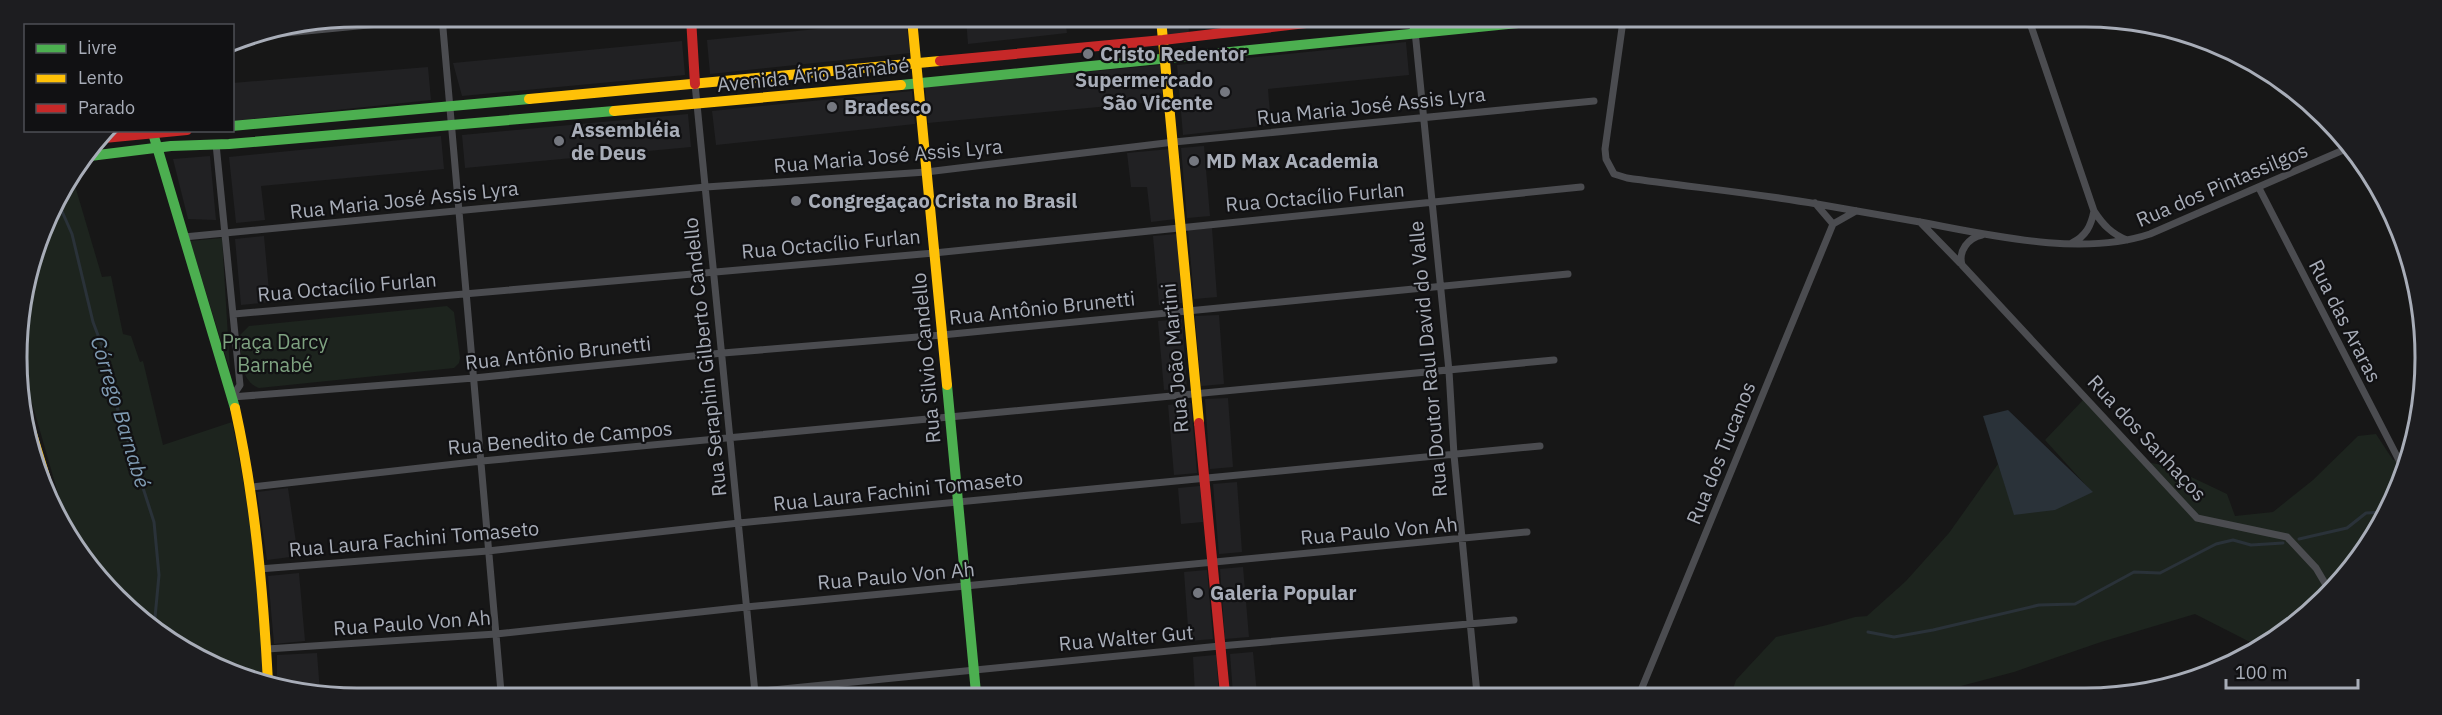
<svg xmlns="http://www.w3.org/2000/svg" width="2442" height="715" font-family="'IBM Plex Sans',sans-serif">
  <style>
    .built { fill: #212123 }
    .green { fill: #1d241e }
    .water { fill: #2a3239 }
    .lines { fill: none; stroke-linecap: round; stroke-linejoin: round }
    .stream { stroke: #2a3239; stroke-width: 3 }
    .street { stroke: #4b4c50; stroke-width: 7 }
    .fast { stroke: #4caf50; stroke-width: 10 }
    .slow { stroke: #ffc107; stroke-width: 10 }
    .jam { stroke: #c62828; stroke-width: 10 }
    .poi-dot { fill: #757880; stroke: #111113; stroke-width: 2 }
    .labels { text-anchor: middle; stroke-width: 4.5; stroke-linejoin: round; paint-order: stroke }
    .poi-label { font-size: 20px; font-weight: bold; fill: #a8adb8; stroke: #111113; text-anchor: start }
    .street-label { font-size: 20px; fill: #a8adb8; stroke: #111113 }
    .park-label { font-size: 20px; fill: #7fa381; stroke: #111113 }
    .water-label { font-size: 21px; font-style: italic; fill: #7f9bb3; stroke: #111113 }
    .rim { fill: none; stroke: #a8adb8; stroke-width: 3 }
  </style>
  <rect width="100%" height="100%" fill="#171717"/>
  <path class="built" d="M966,19H1065L1067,33L968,44Z
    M1164,19L1188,20L1189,33L1166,35Z
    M906,20L910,53L710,74L707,40Z
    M682,41L685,75L462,96L453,63Z
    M1406,42L1409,75L1268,89L1271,125L1183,135L1177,65Z
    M1160,65L1163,101L928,123L925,87Z
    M428,67L431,100L233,121V83Z
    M912,91L915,124L716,145L712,111Z
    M688,114L691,147L465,168L462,135Z
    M441,136L444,169L261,186L265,220L236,223L229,157Z
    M1204,146L1210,216L1187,218L1181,148Z
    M1170,149L1176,219L1151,222L1147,187H1131L1127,153Z
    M210,156L216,220L188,219L173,159Z
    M1212,228L1217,297L1194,299L1188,230Z
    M1177,234L1182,303L1159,305L1153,236Z
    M264,236L270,302L241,305L235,239Z
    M1219,315L1224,384L1201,386L1195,316Z
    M1182,319L1187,388L1164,390L1158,321Z
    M1228,398L1233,467L1210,469L1205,399Z
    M1191,403L1197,473L1174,475L1168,405Z
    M1237,482L1242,552L1219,554L1213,484Z
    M1200,486L1203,522L1181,524L1178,488Z
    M288,488L298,556L267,560L257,492Z
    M1243,567L1249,637L1225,639L1220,569Z
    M1207,570L1213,639L1189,641L1184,572Z
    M299,573L305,641L274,644L268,576Z
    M1253,652L1257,694H1233L1230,654Z
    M317,653L320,692H291L277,686V655Z
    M1216,655L1219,694H1195L1193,657Z"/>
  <path class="green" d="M73,179L102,277L111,276L123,334L131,336L140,362L143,361L163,445L232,422C249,506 262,594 263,680L168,641L87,565L67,525L20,361L17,335L52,207Z
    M222,238L230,370L190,241Z
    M447,306L454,312L460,358L459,363L454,368L259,388C238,380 242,353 240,335L249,326Z
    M2083,400L2140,461L2168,466L2227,494L2235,516L2273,512L2313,480L2358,436L2376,434L2393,460L2406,457L2380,528L2310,614L2261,643L2248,641L2195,614L2101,642L2014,672L1961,686L1901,688L1884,695H1741L1733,689L1736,680L1776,637L1827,625L1855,617L1867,616L1906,581L1949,533L1998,464L2015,515L2092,492L2045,440Z"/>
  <path class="water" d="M2008,410L2093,492L2055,510L2014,515L1983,416Z"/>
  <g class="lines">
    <path class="stream" d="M57,200L72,234L93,322L110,367L117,407L154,522L159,575L154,628
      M2299,539L2347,528L2366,513L2386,512
      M1868,632L1894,637L1933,630L2039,605L2075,604L2134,572L2160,573L2216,544L2233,540L2251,545L2283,543"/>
    <path class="street" d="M442,17L501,692
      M1623,21L1605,149L1606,159L1614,174L1627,178C1690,187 1754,193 1817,204C1851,210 1886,216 1920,222C1990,235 2081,257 2150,234L2348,148
      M2030,23L2094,211C2091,226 2086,236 2072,243
      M1415,31L1449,371L1454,455L1477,694
      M265,35L451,17
      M695,84L755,693
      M216,144L240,385L232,397
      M2259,188L2403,468
      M1815,203L1833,224
      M2094,211C2103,225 2112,234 2127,240
      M1920,222L1960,263
      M1982,235C1968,238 1958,251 1962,265L2197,518L2287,537L2316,568L2329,590
      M184,237L706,187L926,172L1174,142L1594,101
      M234,314L934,253L1581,187
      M232,397L474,378L723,353L942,335L1568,274
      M251,487L482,461L1554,360
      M259,569L488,551L739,523L1540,446
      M267,649L496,634L746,607L1527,532
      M741,693L1220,646L1514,620
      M1639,695L1833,224L1856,211"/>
    <path class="fast" d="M1414,20L1415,31
      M901,85L1539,21
      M232,126L529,99
      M152,130L235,408
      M90,156L171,146L229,144L614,111
      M947,385L976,693"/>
    <path class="slow" d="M912,19L947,385
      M1161,19L1199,423
      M529,99L940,61
      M614,111L901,85
      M235,408C255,498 263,590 268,682
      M25,411L47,483"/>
    <path class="jam" d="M691,18L695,84
      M940,61L1163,40L1332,20
      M104,138L187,130
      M1199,423L1225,694"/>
  </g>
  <g class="poi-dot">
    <circle cx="1088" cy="54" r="6"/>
    <circle cx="1225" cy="92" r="6"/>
    <circle cx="832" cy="107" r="6"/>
    <circle cx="559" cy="141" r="6"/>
    <circle cx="1194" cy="161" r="6"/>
    <circle cx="796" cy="201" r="6"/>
    <circle cx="1198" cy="593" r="6"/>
  </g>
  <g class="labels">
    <g class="poi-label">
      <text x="1100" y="61">Cristo Redentor</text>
      <text x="1213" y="87" text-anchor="end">Supermercado<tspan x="1213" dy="23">São Vicente</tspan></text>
      <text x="844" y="114">Bradesco</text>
      <text x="571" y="137">Assembléia<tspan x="571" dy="23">de Deus</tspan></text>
      <text x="1206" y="168">MD Max Academia</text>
      <text x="808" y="208">Congregaçao Crista no Brasil</text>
      <text x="1210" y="600">Galeria Popular</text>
    </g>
    <g class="street-label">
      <text transform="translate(813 75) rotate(-6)" y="7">Avenida Ário Barnabé</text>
      <text transform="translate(1371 106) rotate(-6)" y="7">Rua Maria José Assis Lyra</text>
      <text transform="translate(888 156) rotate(-5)" y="7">Rua Maria José Assis Lyra</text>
      <text transform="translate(2222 185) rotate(-23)" y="7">Rua dos Pintassilgos</text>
      <text transform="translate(1315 197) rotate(-5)" y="7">Rua Octacílio Furlan</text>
      <text transform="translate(404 200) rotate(-6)" y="7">Rua Maria José Assis Lyra</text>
      <text transform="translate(831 244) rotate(-5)" y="7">Rua Octacílio Furlan</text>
      <text transform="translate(347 287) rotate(-5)" y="7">Rua Octacílio Furlan</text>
      <text transform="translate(1042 308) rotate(-6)" y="7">Rua Antônio Brunetti</text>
      <text transform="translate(2345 321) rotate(63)" y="7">Rua das Araras</text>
      <text transform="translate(558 353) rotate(-6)" y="7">Rua Antônio Brunetti</text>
      <text transform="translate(705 357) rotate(-96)" y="7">Rua Seraphin Gilberto Candello</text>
      <text transform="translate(926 358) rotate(-95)" y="7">Rua Silvio Candello</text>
      <text transform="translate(1175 358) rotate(-95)" y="7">Rua João Martini</text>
      <text transform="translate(1428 359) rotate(-95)" y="7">Rua Doutor Raul David do Valle</text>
      <text transform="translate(560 438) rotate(-5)" y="7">Rua Benedito de Campos</text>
      <text transform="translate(2147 438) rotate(47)" y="7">Rua dos Sanhaços</text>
      <text transform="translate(1721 453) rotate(-68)" y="7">Rua dos Tucanos</text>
      <text transform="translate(898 491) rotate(-6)" y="7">Rua Laura Fachini Tomaseto</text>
      <text transform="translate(1379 531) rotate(-5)" y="7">Rua Paulo Von Ah</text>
      <text transform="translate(414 539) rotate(-5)" y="7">Rua Laura Fachini Tomaseto</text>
      <text transform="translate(896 576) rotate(-5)" y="7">Rua Paulo Von Ah</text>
      <text transform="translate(412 623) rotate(-4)" y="7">Rua Paulo Von Ah</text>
      <text transform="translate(1126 638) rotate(-5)" y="7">Rua Walter Gut</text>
    </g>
    <g class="park-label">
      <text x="275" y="349">Praça Darcy<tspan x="275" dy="23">Barnabé</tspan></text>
    </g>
    <g class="water-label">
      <text transform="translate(120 412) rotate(73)" y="7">Córrego Barnabé</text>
    </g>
  </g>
  <path d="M0 0H2442V715H0ZM357 27H2085A330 330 0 0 1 2415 357V358A330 330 0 0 1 2085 688H357A330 330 0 0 1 27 358V357A330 330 0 0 1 357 27Z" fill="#1d1d20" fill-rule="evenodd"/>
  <path class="rim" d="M357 27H2085A330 330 0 0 1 2415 357V358A330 330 0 0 1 2085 688H357A330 330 0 0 1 27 358V357A330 330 0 0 1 357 27Z"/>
  <rect x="24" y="24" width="210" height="108" fill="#111113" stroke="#4d4f55" stroke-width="1.5"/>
  <rect x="36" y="44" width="30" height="9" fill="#4caf50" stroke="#4d4f55" stroke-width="1.5"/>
  <text x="78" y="54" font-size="18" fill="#a8adb8">Livre</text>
  <rect x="36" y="74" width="30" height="9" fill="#ffc107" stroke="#4d4f55" stroke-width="1.5"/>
  <text x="78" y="84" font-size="18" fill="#a8adb8">Lento</text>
  <rect x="36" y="104" width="30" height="9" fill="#c62828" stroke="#4d4f55" stroke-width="1.5"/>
  <text x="78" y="114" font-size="18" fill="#a8adb8">Parado</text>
  <path d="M2226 679v9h132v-9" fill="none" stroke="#a8adb8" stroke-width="3"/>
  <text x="2235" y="679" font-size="18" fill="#a8adb8" stroke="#111113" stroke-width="4.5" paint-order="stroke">100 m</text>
</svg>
